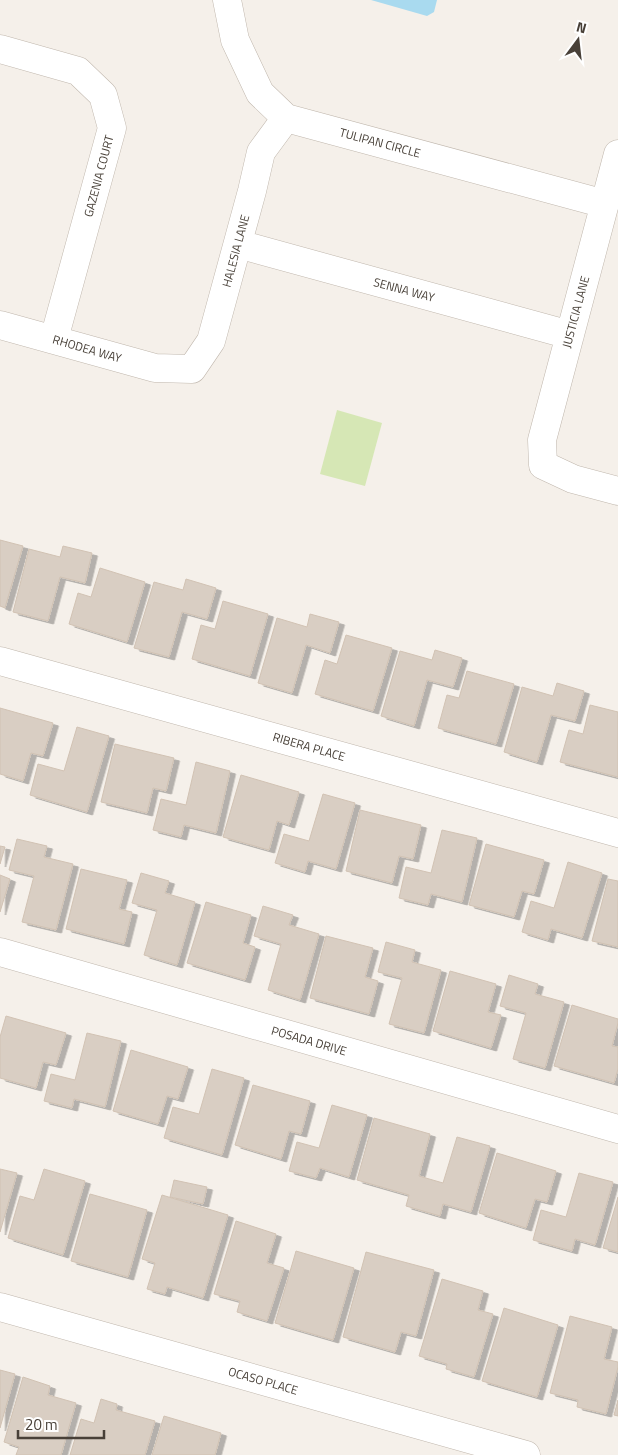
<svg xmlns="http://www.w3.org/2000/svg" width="618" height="1455" font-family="'Titillium Web',sans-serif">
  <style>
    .green { fill: #d6e7b5 }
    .water { fill: #a9daef }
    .building { fill: #d9cec3; stroke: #d1c2b3; filter: url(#shadow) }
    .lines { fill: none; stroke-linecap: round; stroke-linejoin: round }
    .minor-casing { stroke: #c0b7ad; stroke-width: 29 }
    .minor { stroke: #fff; stroke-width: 28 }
    .labels { text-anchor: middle; stroke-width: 5; stroke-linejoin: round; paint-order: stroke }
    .street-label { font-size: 12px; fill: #484038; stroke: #fff }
  </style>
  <defs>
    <filter id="shadow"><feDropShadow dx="5.5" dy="3" stdDeviation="0" flood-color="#0004"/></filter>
  </defs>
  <rect width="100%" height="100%" fill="#f5f0ea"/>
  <path class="green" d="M337,410L382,423L365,486L320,474Z"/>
  <path class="water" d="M371,0H437L434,12L427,16Z"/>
  <path class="building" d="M0,540L23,546L5,608L0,606Z
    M63,546L92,553L85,583L60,577L48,621L13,612L29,549L60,557Z
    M100,568L145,582L127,642L69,624L78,593L91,597Z
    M186,579L216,588L207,619L182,612L169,657L134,648L154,582L183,590Z
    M223,601L268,614L250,676L192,659L201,625L215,629Z
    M310,614L339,622L330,653L306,645L292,693L258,683L277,618L307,627Z
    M346,635L392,648L373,711L315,694L325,660L337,664Z
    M435,650L462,658L453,687L427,680L414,726L381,716L400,651L432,660Z
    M467,671L514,684L496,744L438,728L447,695L459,698Z
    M557,683L584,691L575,721L551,715L537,762L504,752L522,687L553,696Z
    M590,705L618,712V777L560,762L569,730L583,734Z
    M0,708L53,723L43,756L31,753L23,781L0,774Z
    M77,727L109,736L87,812L30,795L38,764L64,771Z
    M115,744L174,758L166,791L153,788L147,813L101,802Z
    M196,762L230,771L216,833L184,825L181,837L153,830L161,799L186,805Z
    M241,775L299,792L289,825L277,821L269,850L223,837Z
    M323,794L355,803L336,869L308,861L305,872L275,863L284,834L309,841Z
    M360,810L421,825L413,859L399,856L392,883L346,871Z
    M442,830L477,838L462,902L431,894L428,905L399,898L406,867L431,873Z
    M17,839L47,846L44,857L73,864L56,930L22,922L34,876L9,870Z
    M486,844L544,860L534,894L522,891L514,917L469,905Z
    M0,846L5,847L0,864Z
    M568,862L602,873L582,938L551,929L548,940L522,932L531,901L554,908Z
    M81,869L127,880L119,909L132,912L124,944L66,929Z
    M141,873L169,881L165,893L195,902L177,965L144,955L157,910L132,903Z
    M0,875L10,879L0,912Z
    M608,879L618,881V947L592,941Z
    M206,902L251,915L243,943L255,947L245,980L187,963Z
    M263,906L293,915L289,925L319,934L300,1000L268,990L281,944L254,936Z
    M326,936L373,948L365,977L378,981L369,1014L310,998Z
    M386,942L415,950L412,962L441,970L424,1033L389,1024L402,978L378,972Z
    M450,971L496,984L488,1012L501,1015L491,1048L433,1031Z
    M509,975L538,984L535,994L564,1002L545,1068L513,1059L526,1013L500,1006Z
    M572,1005L618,1019V1023L612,1046L618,1047V1069L614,1083L554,1066Z
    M6,1016L66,1033L56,1065L43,1062L36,1088L0,1078V1037Z
    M87,1033L121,1041L105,1107L74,1099L72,1108L44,1101L51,1074L75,1080Z
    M131,1050L188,1067L178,1099L167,1096L158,1124L113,1111Z
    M212,1069L244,1078L222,1155L164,1138L173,1107L199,1114Z
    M253,1085L310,1101L301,1134L289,1131L281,1159L235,1145Z
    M332,1105L367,1115L349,1177L320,1168L316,1178L289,1171L297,1142L319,1148Z
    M374,1118L430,1134L419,1176L443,1183L457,1137L490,1146L471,1212L443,1204L440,1216L406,1206L409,1195L357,1180Z
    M497,1153L556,1171L547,1202L535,1199L526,1228L479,1213Z
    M0,1169L17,1173L0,1232Z
    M44,1169L85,1181L63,1255L8,1238L20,1196L34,1200Z
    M579,1173L613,1182L595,1245L575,1239L572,1251L533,1240L541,1210L566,1217Z
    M174,1180L207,1187L203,1204L170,1197Z
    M90,1194L147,1210L128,1277L71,1261Z
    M162,1195L228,1215L203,1298L167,1287L165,1294L147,1289L155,1263L142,1259Z
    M618,1197V1252L603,1248Z
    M236,1221L276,1234L267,1263L284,1268L267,1321L237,1312L240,1301L214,1294Z
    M296,1251L354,1268L333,1340L275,1323Z
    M366,1252L434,1270L416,1336L401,1332L395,1352L343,1337Z
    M442,1279L483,1291L478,1310L493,1314L474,1377L446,1369L447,1364L419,1356Z
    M504,1308L558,1325L537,1397L482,1381Z
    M570,1316L612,1327L604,1359L618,1362V1367L606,1414L577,1407L578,1400L550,1393Z
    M0,1370L15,1374L0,1428Z
    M23,1377L50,1386L48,1395L76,1403L61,1455H16L19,1447L4,1442Z
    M101,1399L117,1404L116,1410L155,1421L145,1455H70L81,1419L94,1423Z
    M618,1400V1416L614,1415Z
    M164,1416L221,1433L215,1455H152Z"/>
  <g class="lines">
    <g class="minor-casing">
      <path id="minor" d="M227,0L235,40L260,93L286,118L605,204
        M0,49L78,71L103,95L112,128L54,339
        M618,154L542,440L543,465L573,479L618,491
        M238,244L570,335
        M0,325L155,368L192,369L211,341L252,191L261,152L286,118
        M0,661L618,833
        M0,952L618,1129
        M0,1307L526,1455"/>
    </g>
    <use href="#minor" class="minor"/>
  </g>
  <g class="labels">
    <g class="street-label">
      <text transform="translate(380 143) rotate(15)" y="4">TULIPAN CIRCLE</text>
      <text transform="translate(99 176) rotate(-75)" y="4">GAZENIA COURT</text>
      <text transform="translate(236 251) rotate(-75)" y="4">HALESIA LANE</text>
      <text transform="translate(404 290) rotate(15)" y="4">SENNA WAY</text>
      <text transform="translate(576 312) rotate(-75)" y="4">JUSTICIA LANE</text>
      <text transform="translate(87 349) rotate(16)" y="4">RHODEA WAY</text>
      <text transform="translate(309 747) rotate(16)" y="4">RIBERA PLACE</text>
      <text transform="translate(309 1041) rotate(16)" y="4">POSADA DRIVE</text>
      <text transform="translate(263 1381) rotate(16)" y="4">OCASO PLACE</text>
    </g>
  </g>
  <g transform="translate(578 40) rotate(15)" stroke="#ffffff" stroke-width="4" paint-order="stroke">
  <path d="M0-4L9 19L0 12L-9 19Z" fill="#484038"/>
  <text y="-8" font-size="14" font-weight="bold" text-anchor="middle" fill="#484038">N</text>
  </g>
  <path d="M18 1430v8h86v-8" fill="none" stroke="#484038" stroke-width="2.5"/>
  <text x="25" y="1430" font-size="15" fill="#484038" stroke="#ffffff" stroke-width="4" paint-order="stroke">20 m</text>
</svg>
